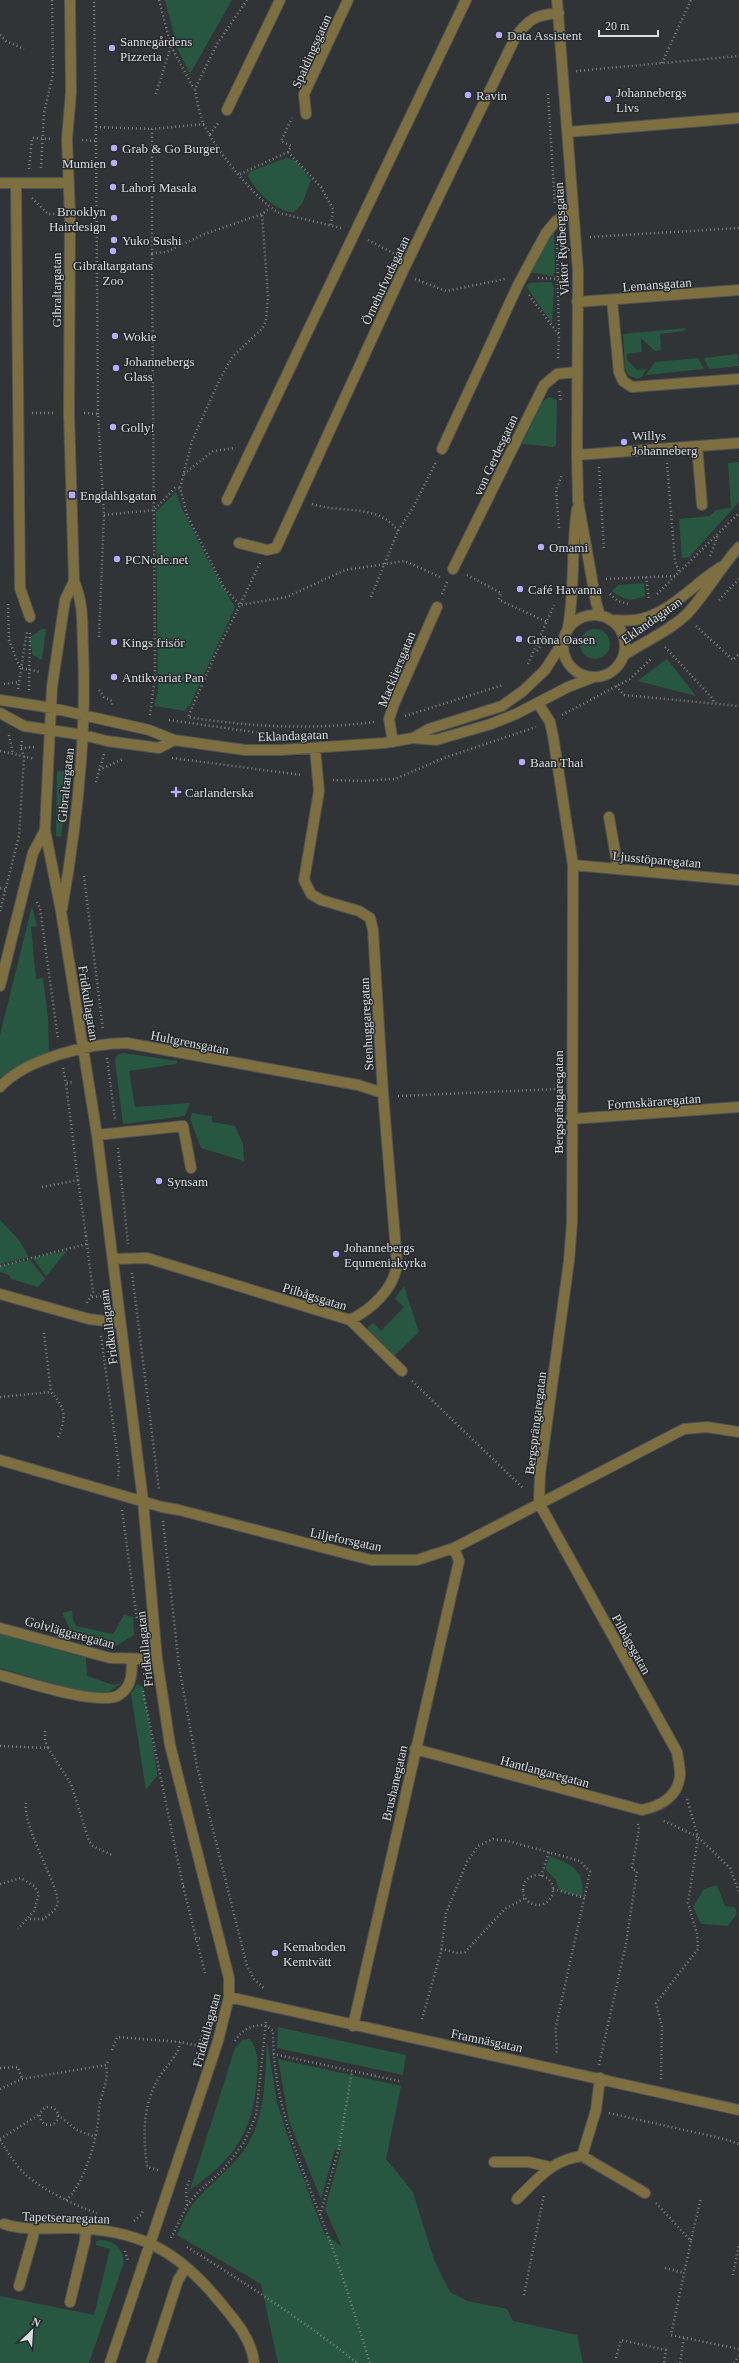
<svg xmlns="http://www.w3.org/2000/svg" width="739" height="2363" font-family="'Times New Roman',serif">
  <style>
    .green { fill: #275740 }
    .lines { fill: none; stroke-linecap: round; stroke-linejoin: round }
    .minor-casing { stroke: #4f5355; stroke-width: 12 }
    .path { stroke: #818587; stroke-width: 2.5; stroke-dasharray: 1 3; stroke-linecap: butt }
    .minor { stroke: #7d6f3f; stroke-width: 10 }
    .poi-dot { fill: #b8abf7; stroke: #262a2d; stroke-width: 1.5 }
    .labels { text-anchor: middle; stroke-width: 3; stroke-linejoin: round; paint-order: stroke }
    .poi-label { font-size: 13px; fill: #dbdee0; stroke: #262a2d; text-anchor: start }
    .street-label { font-size: 13px; fill: #dbdee0; stroke: #262a2d }
  </style>
  <rect width="100%" height="100%" fill="#303437"/>
  <path class="green" d="M165,0H232L190,74L178,50Z
    M287,158L296,161L311,180L302,204L294,212C277,213 255,190 248,176L251,171Z
    M554,230L555,271L553,276L529,272L546,236Z
    M551,282L554,287L552,323L526,286L529,283Z
    M686,328L684,331L660,334L661,350L655,351L641,338L642,352L627,354V360L637,370L646,369L642,377L637,379L628,375L625,367L623,334Z
    M738,354L739,366L709,369L704,358Z
    M698,358L704,369L646,375L655,362Z
    M549,397L557,400L556,444L554,447L522,444L542,402Z
    M739,462V502L689,557L682,558L679,519L710,516L716,510L731,508L728,463Z
    M176,492L182,509L212,568L235,607L190,705L185,711L154,706L158,692L156,512Z
    M644,583L645,596C632,602 623,600 612,591L618,585Z
    M580 644a15 15 0 1 1 30 0a15 15 0 1 1-30 0Z
    M42,629H46L42,660L33,655L29,638Z
    M667,659L696,696L637,681Z
    M57,771L70,772L61,837L56,836Z
    M32,906L37,926L31,927L36,979L43,978L48,1018L49,1053L10,1071L0,1078V1035Z
    M123,1053L178,1061L176,1064L129,1071L135,1107L190,1103L185,1116L123,1124L115,1060L116,1056Z
    M192,1113L212,1116V1122L235,1126L243,1144L244,1161L201,1148L190,1119Z
    M0,1220L19,1240L29,1257L0,1264Z
    M67,1251L46,1276L33,1258Z
    M30,1260L45,1279L38,1287L11,1279L9,1275L0,1272V1266Z
    M404,1286L419,1332L394,1356L368,1330V1327L373,1323L381,1331L404,1307L395,1299Z
    M72,1610L73,1620L76,1626L113,1634L124,1615L133,1617L134,1635L116,1646L69,1634V1627L62,1613Z
    M0,1634L86,1658L87,1676L113,1685L122,1683L107,1693L89,1694L0,1668Z
    M137,1684L143,1687L157,1771V1776L146,1790L131,1694Z
    M550,1856C572,1865 586,1870 582,1897L559,1890L556,1880L545,1869Z
    M717,1885L725,1906L735,1907L737,1913L728,1926L701,1924L693,1907L704,1889Z
    M278,2027L406,2055L403,2075L277,2048Z
    M250,2039C259,2051 258,2065 257,2080C252,2135 233,2159 190,2190L235,2048L243,2040Z
    M267,2041L277,2103L292,2149L324,2233L342,2247L325,2209L341,2151L335,2149L321,2199L289,2121L278,2059L401,2086L386,2159L413,2192L434,2260L450,2292L467,2301L507,2309L513,2321L577,2335L583,2363H278L261,2284L177,2235C182,2225 186,2213 192,2205C208,2185 229,2171 244,2150C266,2119 265,2077 267,2041Z
    M100,2240C115,2241 122,2247 124,2262L89,2363H0V2296L94,2315L110,2249L96,2245V2242Z"/>
  <g class="lines">
    <g class="minor-casing">
      <path id="minor" d="M557,0L578,271L577,455L578,501L596,602L600,616
        M227,110L280,0
        M306,114L304,94L348,0
        M568,132L739,118
        M0,183H68
        M16,183L20,588L30,617
        M612,300L619,372L623,381L632,387L739,379
        M577,302L739,290
        M697,446L702,505
        M442,449L518,285L546,233L556,221L573,211
        M577,455L739,443
        M227,500L466,0
        M239,543L267,550L276,548L402,273L516,36C530,18 536,15 559,13
        M453,569L544,385L557,374L576,372
        M74,581L65,600L52,687L45,830L61,911L97,1135L143,1501L157,1659L170,1745L229,1978V1997L218,2041L110,2363
        M563 646a31 31 0 1 1 62 0a31 31 0 1 1-62 0Z
        M610,620C618,620 627,621 635,620C668,616 693,584 721,567
        M568,628C575,589 571,549 577,509
        M624,655C644,642 671,630 688,613C707,592 720,568 739,547
        M0,700L52,708L149,730L174,740L245,750H280L384,743L413,738L436,740L491,724L516,714L568,687L594,677
        M538,703L550,722L553,736L573,865L572,1223L569,1261L540,1474L539,1503
        M0,713L24,726L83,735L107,741L159,748L174,740
        M413,738L429,729L502,706L523,691L545,670L563,642
        M393,742L389,719L394,704L437,607
        M315,748L319,791L304,880L311,894L321,900L359,911L370,918L373,930L383,1093L397,1263C395,1288 372,1309 350,1320
        M609,817L618,869
        M573,865L739,880
        M62,909C77,824 87,736 83,649C82,624 84,605 74,581L69,413L70,215L67,139L71,92L70,0
        M0,986L33,853L45,830
        M0,1087C25,1059 90,1043 127,1043L358,1085L383,1093
        M571,1119L739,1107
        M97,1135L183,1126L191,1168
        M113,1259L147,1258L350,1320L402,1371
        M0,1294L89,1319L120,1323
        M0,1460L162,1507L179,1510L371,1560H417L454,1548L684,1429L707,1427L739,1432
        M0,1628L110,1658L157,1659
        M0,1675C23,1681 101,1707 119,1695C132,1687 132,1673 132,1659
        M415,1749L642,1810C661,1806 679,1796 680,1774C680,1767 678,1759 677,1752L539,1503
        M229,1997L739,2110
        M353,2026L459,1561L454,1548
        M582,2156L645,2193
        M494,2162H528L550,2167
        M517,2199C538,2179 551,2160 582,2156L596,2110L600,2078
        M4,2224C25,2231 48,2228 70,2228C136,2229 177,2249 219,2301C234,2319 252,2339 254,2363
        M19,2286L33,2237L34,2228
        M70,2302L85,2241L86,2228
        M151,2363L178,2280L186,2267"/>
    </g>
    <path class="path" d="M159,0L171,46L194,89
      M247,0L217,44L195,89C197,100 199,114 204,125C217,151 254,198 279,213L341,228
      M0,35L6,41L24,49
      M662,63L691,0
      M576,71L739,56
      M156,94L171,46
      M548,94L555,205
      M204,124L152,129V253L167,252L202,235L262,214L270,208
      M96,127L152,129
      M210,134L219,122
      M82,140L96,141L94,0
      M96,141L98,414
      M288,152L321,187L333,209L331,225
      M41,168L44,113L53,74L52,0
      M29,169L32,138L53,139
      M240,174L288,152L291,146L281,141L292,118
      M32,198L48,214H56
      M85,216H98
      M590,237L739,228
      M368,240L395,254
      M557,244L559,335
      M538,278L559,279
      M415,279L446,291L505,279
      M529,295L559,335L558,360
      M559,391L561,402
      M32,413H55
      M84,413L98,414L104,515L99,637
      M667,463L675,562L679,571
      M599,467L604,550
      M184,474L213,451L236,448
      M312,504C342,514 378,503 398,531
      M104,515L154,510L175,488H180
      M559,528L556,490L562,475
      M710,556L718,535
      M260,563L240,605L224,588L187,515L180,488L192,441L219,381L233,356L262,329L266,321L268,297L262,214
      M467,575L501,593L499,600L547,622
      M646,577L649,599
      M606,579L675,576
      M442,594L447,582
      M610,594L618,601L628,604
      M657,594L739,513
      M371,597L398,531L414,506L436,462
      M719,600L739,579
      M8,604L9,640L20,668L41,672
      M696,626L733,660L739,654
      M665,647L713,699L714,704
      M537,651L546,639
      M528,664L554,605
      M4,684L19,682
      M616,686L624,695L739,706
      M18,689L27,631
      M29,690L30,631
      M99,690L104,697L112,701V706
      M150,715L155,677L152,253
      M562,715L630,679L652,658
      M405,716L503,685
      M169,720L261,733
      M374,722C313,730 250,727 188,717L215,655L240,605L287,597L345,570L405,561L440,577
      M9,735L13,754
      M21,748L35,747
      M0,751L35,759
      M172,758L302,775
      M99,770L123,759
      M333,780L362,781L395,779L444,758L536,727
      M96,782L104,754
      M84,876L103,1030
      M0,888L7,890
      M37,902L40,908L58,1039
      M0,911L19,836L24,757L21,748L22,741
      M107,1058L115,1119
      M63,1068L66,1083L73,1082
      M398,1096L557,1089
      M118,1148L128,1244
      M78,1180L86,1236
      M42,1187L78,1180L66,1083
      M0,1266L87,1244
      M132,1273L159,1490
      M92,1297L104,1296
      M87,1303L93,1292L86,1236H89
      M44,1333L51,1392
      M101,1336L119,1467L118,1479
      M412,1381L524,1489
      M0,1397L51,1392C67,1409 66,1419 57,1440
      M122,1510L137,1620
      M163,1521L179,1666L197,1766L247,1966L254,1979L265,1989
      M143,1691L183,1886L205,1973
      M45,1731V1741L48,1748
      M0,1746L48,1748L71,1784L89,1841L93,1846L112,1855
      M687,1799L698,1837L730,1868L739,1892
      M26,1803C23,1832 63,1890 57,1906C54,1912 48,1916 43,1919H27
      M523 1890a15 15 0 1 1 30 0a15 15 0 1 1-30 0Z
      M541,1876L549,1852
      M0,1884L21,1878L34,1886L39,1894L34,1911L18,1929
      M183,1886H187
      M553,1889L585,1898
      M195,1939L200,1938
      M441,1949L458,1953L465,1952L505,1909L525,1898
      M422,2019L441,1952L446,1913L467,1862L478,1846L493,1839L508,1841L580,1861L590,1872L556,2026C555,2037 558,2044 556,2055
      M235,2041C242,2029 252,2025 265,2025L273,2031C273,2107 301,2164 327,2233C343,2276 356,2319 370,2363
      M198,2048L202,2035
      M112,2050L117,2037L180,2042L199,2046
      M273,2054L399,2081
      M599,2065L626,1944L637,1871L632,1869L639,1829L638,1824
      M0,2068L18,2067L22,2079
      M661,2079L662,2027L656,2003L698,1949L697,1934L688,1903L698,1837L662,1820
      M0,2089L22,2079L106,2065L109,2060
      M40 2116a9 9 0 1 1 18 0a9 9 0 1 1-18 0Z
      M609,2113L724,2139L739,2144
      M58,2115L77,2130L95,2137
      M0,2139L40,2114
      M0,2140C8,2152 15,2165 26,2175C43,2190 76,2206 97,2213
      M158,2170L147,2167C143,2134 142,2105 160,2076C166,2066 179,2055 180,2042
      M66,2200C82,2187 94,2148 97,2128C99,2120 98,2111 100,2103C103,2089 109,2079 106,2065
      M656,2203L691,2241L671,2335L739,2349
      M187,2205L186,2189L190,2179
      M320,2215L339,2148L352,2071
      M134,2221L141,2215L144,2209
      M171,2238L187,2206L198,2192L223,2170L243,2144L256,2116L266,2021
      M691,2240L701,2198
      M187,2247C245,2283 303,2320 357,2363
      M125,2251L128,2261
      M665,2268L684,2273
      M733,2275L739,2244
      M524,2295L544,2194
      M616,2358L621,2340L666,2350L664,2363
      M680,2363L684,2337
      M734,2363L739,2356"/>
    <use href="#minor" class="minor"/>
  </g>
  <g class="poi-dot">
    <circle cx="499" cy="35" r="4"/>
    <circle cx="112" cy="48" r="4"/>
    <circle cx="468" cy="95" r="4"/>
    <circle cx="608" cy="99" r="4"/>
    <circle cx="114" cy="148" r="4"/>
    <circle cx="114" cy="163" r="4"/>
    <circle cx="113" cy="187" r="4"/>
    <circle cx="114" cy="218" r="4"/>
    <circle cx="114" cy="240" r="4"/>
    <circle cx="113" cy="251" r="4"/>
    <circle cx="115" cy="336" r="4"/>
    <circle cx="116" cy="368" r="4"/>
    <circle cx="113" cy="427" r="4"/>
    <circle cx="624" cy="442" r="4"/>
    <rect x="68" y="491" width="8" height="8" rx="2"/>
    <circle cx="541" cy="547" r="4"/>
    <circle cx="117" cy="559" r="4"/>
    <circle cx="520" cy="589" r="4"/>
    <circle cx="519" cy="639" r="4"/>
    <circle cx="114" cy="642" r="4"/>
    <circle cx="114" cy="677" r="4"/>
    <circle cx="522" cy="762" r="4"/>
    <path d="M174 786h4v4h4v4h-4v4h-4v-4h-4v-4h4z"/>
    <circle cx="159" cy="1181" r="4"/>
    <circle cx="336" cy="1254" r="4"/>
    <circle cx="275" cy="1953" r="4"/>
  </g>
  <g class="labels">
    <g class="poi-label">
      <text x="507" y="40">Data Assistent</text>
      <text x="120" y="46">Sannegårdens<tspan x="120" dy="15">Pizzeria</tspan></text>
      <text x="616" y="97">Johannebergs<tspan x="616" dy="15">Livs</tspan></text>
      <text x="476" y="100">Ravin</text>
      <text x="122" y="153">Grab &amp; Go Burger</text>
      <text x="106" y="168" text-anchor="end">Mumien</text>
      <text x="121" y="192">Lahori Masala</text>
      <text x="106" y="216" text-anchor="end">Brooklyn<tspan x="106" dy="15">Hairdesign</tspan></text>
      <text x="122" y="245">Yuko Sushi</text>
      <text x="113" y="270" text-anchor="middle">Gibraltargatans<tspan x="113" dy="15">Zoo</tspan></text>
      <text x="123" y="341">Wokie</text>
      <text x="124" y="366">Johannebergs<tspan x="124" dy="15">Glass</tspan></text>
      <text x="121" y="432">Golly!</text>
      <text x="632" y="440">Willys<tspan x="632" dy="15">Johanneberg</tspan></text>
      <text x="80" y="500">Engdahlsgatan</text>
      <text x="549" y="552">Omami</text>
      <text x="125" y="564">PCNode.net</text>
      <text x="528" y="594">Café Havanna</text>
      <text x="527" y="644">Gröna Oasen</text>
      <text x="122" y="647">Kings frisör</text>
      <text x="122" y="682">Antikvariat Pan</text>
      <text x="530" y="767">Baan Thai</text>
      <text x="185" y="797">Carlanderska</text>
      <text x="167" y="1186">Synsam</text>
      <text x="344" y="1252">Johannebergs<tspan x="344" dy="15">Equmeniakyrka</tspan></text>
      <text x="283" y="1951">Kemaboden<tspan x="283" dy="15">Kemtvätt</tspan></text>
    </g>
    <g class="street-label">
      <text transform="translate(311 51) rotate(-66)" y="5">Spaldingsgatan</text>
      <text transform="translate(561 239) rotate(-93)" y="5">Viktor Rydbergsgatan</text>
      <text transform="translate(385 280) rotate(-65)" y="5">Örnehufvudsgatan</text>
      <text transform="translate(657 284) rotate(-4)" y="5">Lemansgatan</text>
      <text transform="translate(56 290) rotate(-90)" y="5">Gibraltargatan</text>
      <text transform="translate(495 455) rotate(-65)" y="5">von Gerdesgatan</text>
      <text transform="translate(651 620) rotate(-35)" y="5">Eklandagatan</text>
      <text transform="translate(396 669) rotate(-68)" y="5">Mackliersgatan</text>
      <text transform="translate(293 735) rotate(-2)" y="5">Eklandagatan</text>
      <text transform="translate(65 785) rotate(-84)" y="5">Gibraltargatan</text>
      <text transform="translate(657 859) rotate(5)" y="5">Ljusstöparegatan</text>
      <text transform="translate(89 1003) rotate(81)" y="5">Fridkullagatan</text>
      <text transform="translate(366 1024) rotate(-93)" y="5">Stenhuggaregatan</text>
      <text transform="translate(190 1042) rotate(11)" y="5">Hultgrensgatan</text>
      <text transform="translate(654 1101) rotate(-4)" y="5">Formskäraregatan</text>
      <text transform="translate(558 1102) rotate(-90)" y="5">Bergsprängaregatan</text>
      <text transform="translate(315 1296) rotate(17)" y="5">Pilbågsgatan</text>
      <text transform="translate(108 1327) rotate(-97)" y="5">Fridkullagatan</text>
      <text transform="translate(535 1423) rotate(-83)" y="5">Bergsprängaregatan</text>
      <text transform="translate(346 1539) rotate(12)" y="5">Liljeforsgatan</text>
      <text transform="translate(70 1632) rotate(15)" y="5">Golvläggaregatan</text>
      <text transform="translate(632 1644) rotate(61)" y="5">Pilbågsgatan</text>
      <text transform="translate(144 1649) rotate(-96)" y="5">Fridkullagatan</text>
      <text transform="translate(545 1771) rotate(15)" y="5">Hantlangaregatan</text>
      <text transform="translate(394 1783) rotate(-77)" y="5">Brushanegatan</text>
      <text transform="translate(206 2030) rotate(-75)" y="5">Fridkullagatan</text>
      <text transform="translate(487 2040) rotate(12)" y="5">Framnäsgatan</text>
      <text transform="translate(66 2217) rotate(2)" y="5">Tapetseraregatan</text>
    </g>
  </g>
  <g transform="translate(32 2331) rotate(25)" stroke="#262a2d" stroke-width="3" paint-order="stroke">
  <path d="M0-3L7 15L0 10L-7 15Z" fill="#dbdee0"/>
  <text y="-6" font-size="11" font-weight="bold" text-anchor="middle" fill="#dbdee0">N</text>
  </g>
  <path d="M599 30v6h59v-6" fill="none" stroke="#dbdee0" stroke-width="2"/>
  <text x="605" y="30" font-size="12" fill="#dbdee0" stroke="#262a2d" stroke-width="3" paint-order="stroke">20 m</text>
</svg>
